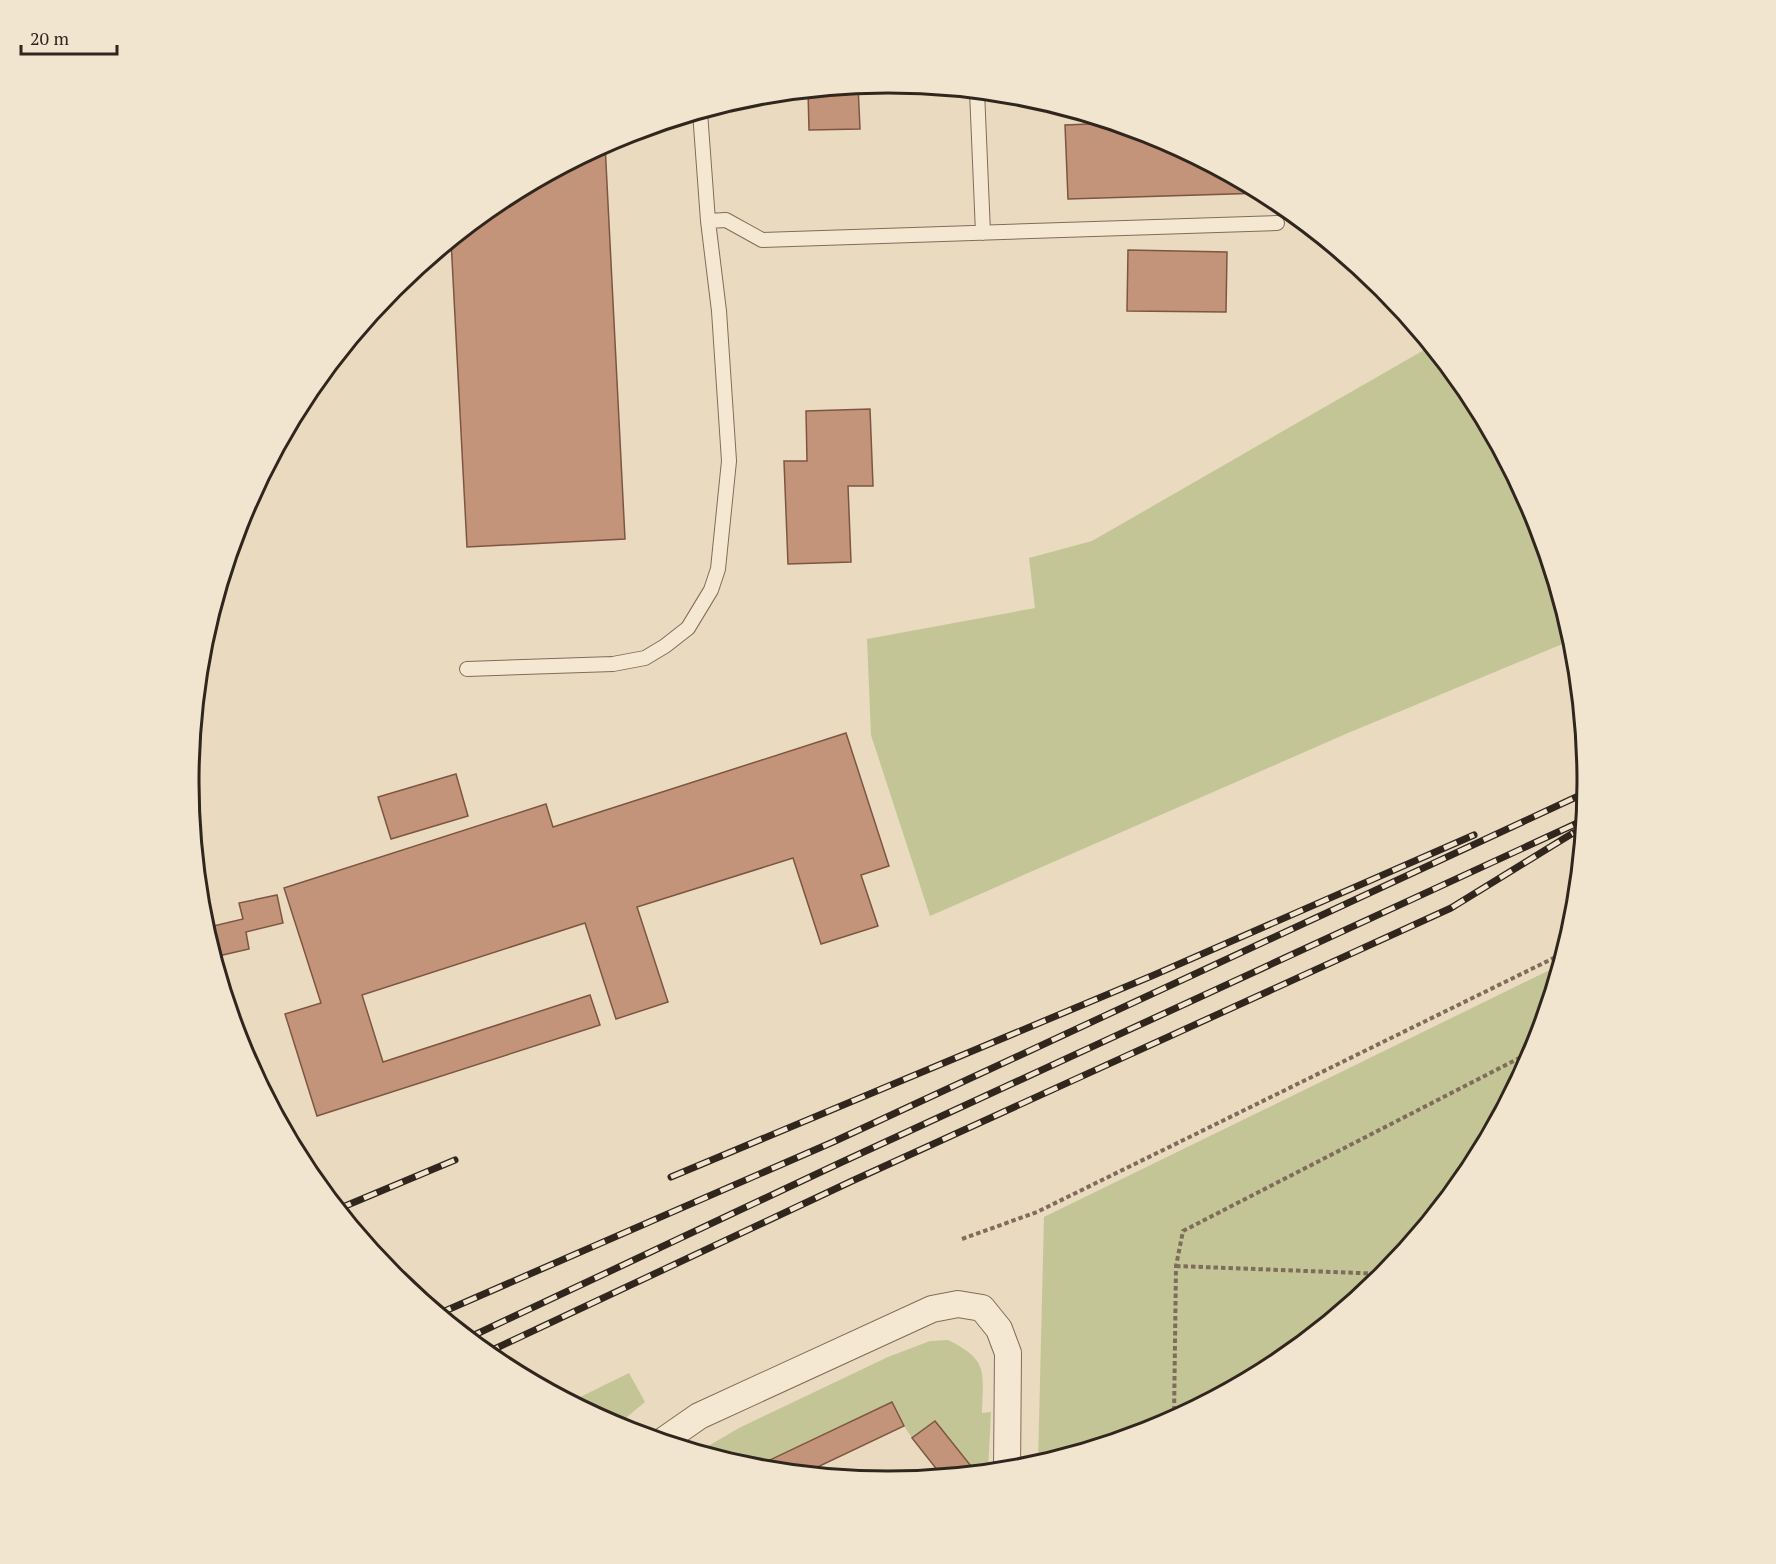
<svg xmlns="http://www.w3.org/2000/svg" width="1776" height="1564" font-family="'PT Serif',serif">
  <style>
    .green { fill: #c3c596 }
    .building { fill: #c4947a; stroke: #7d5642; stroke-width: 1.5 }
    .lines { fill: none; stroke-linecap: round; stroke-linejoin: round }
    .lane-casing { stroke: #806c5a; stroke-width: 16 }
    .street-casing { stroke: #806c5a; stroke-width: 28 }
    .path { stroke: #806c5a; stroke-width: 4; stroke-dasharray: 4.5 3; stroke-linecap: butt }
    .lane { stroke: #f5e8d3; stroke-width: 14 }
    .street { stroke: #f5e8d3; stroke-width: 26 }
    .rail-casing { stroke: #31261d; stroke-width: 7 }
    .rail { stroke: #f1e5cf; stroke-width: 4.5; stroke-dasharray: 14; stroke-linecap: butt }
    .rim { fill: none; stroke: #31261d; stroke-width: 3 }
  </style>
  <rect width="100%" height="100%" fill="#e9dac0"/>
  <path class="green" d="M1431,346L1470,394L1534,515L1572,640L1348,733L930,916L871,735L867,639L1035,608L1029,558L1092,541Z
    M1560,965L1534,1050L1469,1171L1382,1277L1276,1364L1155,1428L1038,1464L1044,1217Z
    M948,1340C989,1360 983,1372 982,1413L991,1412L988,1472L972,1473L974,1471L935,1421L912,1438L904,1426L892,1402L753,1468L698,1452L739,1428L888,1357L930,1341Z
    M629,1373L645,1402L616,1426L570,1402Z"/>
  <path class="building" d="M858,85L860,129L809,130L808,90Z
    M1114,123L1156,136L1262,193L1068,199L1065,125Z
    M605,144L625,539L467,547L451,240L500,200Z
    M1128,250L1227,252L1226,312L1127,311Z
    M870,409L873,486H848L851,562L788,564L784,461H807L806,411Z
    M846,733L889,866L861,875L878,926L821,944L793,858L637,907L668,1002L616,1019L585,923L362,995L383,1062L590,995L600,1025L317,1116L285,1014L321,1003L284,888L546,804L553,827Z
    M456,774L468,816L391,839L378,797Z
    M277,895L283,923L246,932L249,949L214,957L205,928L243,919L239,903Z
    M892,1402L904,1426L805,1473L753,1468Z
    M935,1421L975,1471L972,1473L942,1476L912,1438Z"/>
  <g class="lines">
    <g class="lane-casing">
      <path id="lane" d="M977,91L983,233
        M708,221L726,220L762,240L1277,223
        M467,669L613,664L645,658L665,646L688,628L711,590L718,569L729,461L719,311L708,221L700,112"/>
    </g>
    <g class="street-casing">
      <path id="street" d="M663,1441L699,1416L932,1309L958,1304L982,1308L999,1329L1008,1353L1007,1470"/>
    </g>
    <path class="path" d="M962,1239L1037,1212L1564,953
      M1176,1266L1385,1274
      M1174,1418L1176,1266L1183,1231L1533,1051"/>
    <use href="#lane" class="lane"/>
    <use href="#street" class="street"/>
    <g class="rail-casing">
      <path id="rail" d="M671,1177L1154,975L1474,835
        M338,1209L455,1160
        M438,1314L833,1142L1587,792
        M468,1338L842,1162L1584,820
        M486,1353L852,1181L1451,908L1573,833"/>
    </g>
    <use href="#rail" class="rail"/>
  </g>
  <path d="M0 0H1776V1564H0ZM199 782a689 689 0 1 1 1378 0a689 689 0 1 1-1378 0Z" fill="#f1e5cf" fill-rule="evenodd"/>
  <path class="rim" d="M199 782a689 689 0 1 1 1378 0a689 689 0 1 1-1378 0Z"/>
  <path d="M21 45v9h96v-9" fill="none" stroke="#31261d" stroke-width="3"/>
  <text x="30" y="45" font-size="18" fill="#31261d" stroke="#f1e5cf" stroke-width="4.5" paint-order="stroke">20 m</text>
</svg>
